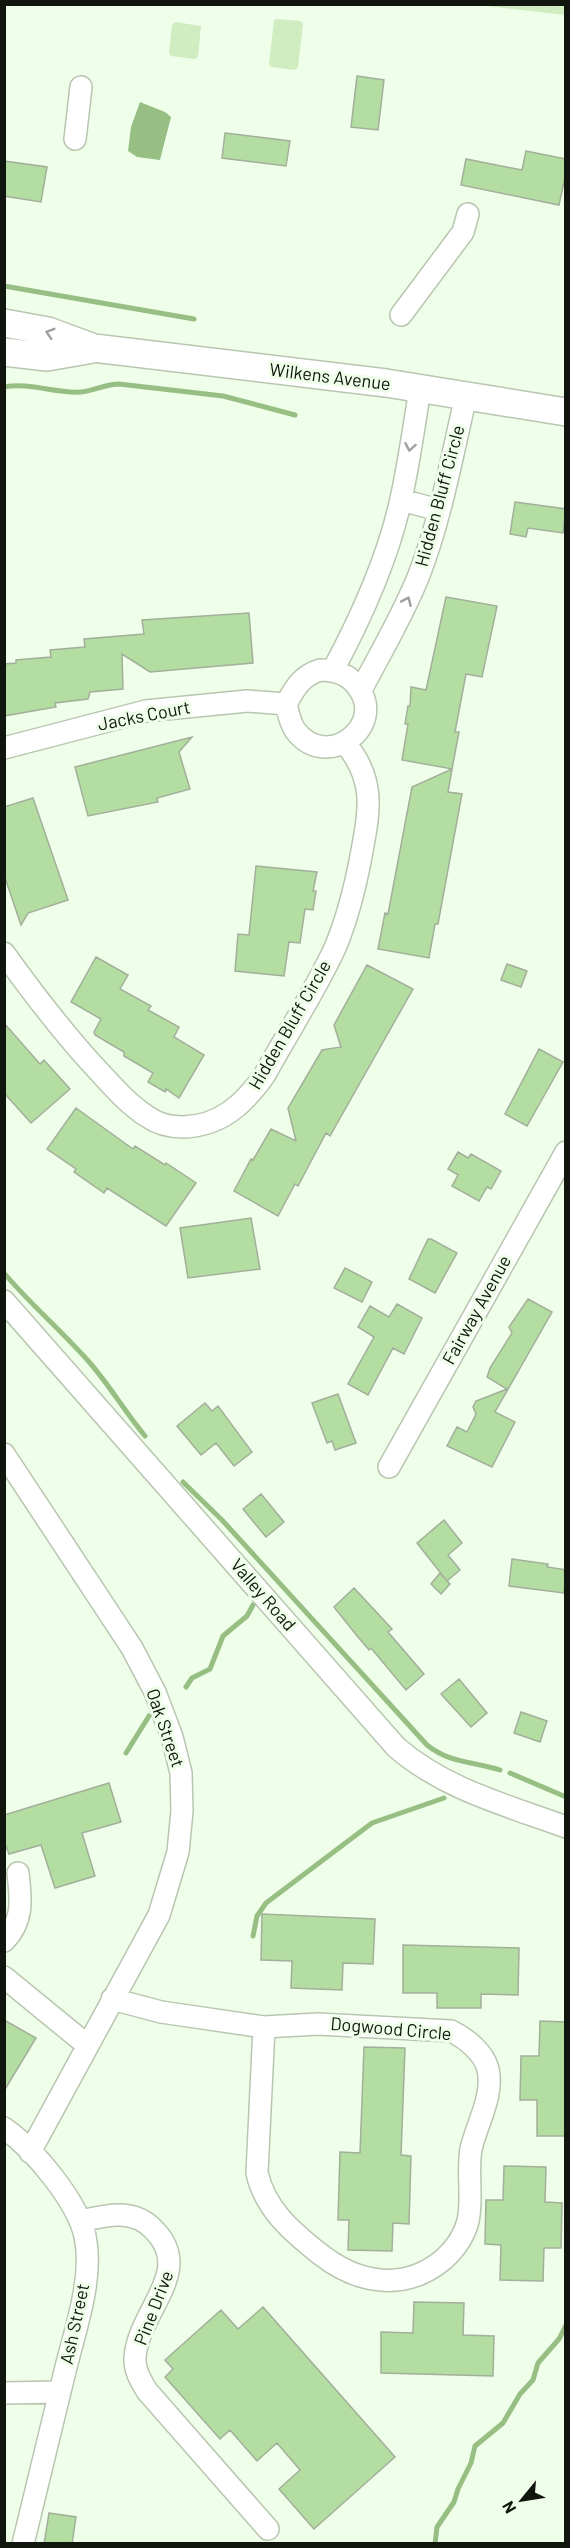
<svg xmlns="http://www.w3.org/2000/svg" width="570" height="2548" font-family="Barlow,sans-serif">
  <style>
    .green { fill: #cfedc1 }
    .water { fill: #97bf84 }
    .lines { fill: none; stroke-linecap: round; stroke-linejoin: round }
    .stream { stroke: #97bf84; stroke-width: 5 }
    .building { fill: #b4dda1; stroke: #a2af9b; stroke-width: 1.5 }
    .minor-casing { stroke: #b8c6b1; stroke-width: 24 }
    .major-casing { stroke: #b8c6b1; stroke-width: 30 }
    .minor { stroke: #fff; stroke-width: 21 }
    .major { stroke: #fff; stroke-width: 27 }
    .oneway { stroke: #9fa19f }
    .labels { text-anchor: middle; stroke-width: 6; stroke-linejoin: round; paint-order: stroke }
    .street-label { font-size: 18px; fill: #10150e; stroke: #effee9 }
  </style>
  <rect width="100%" height="100%" fill="#effee9"/>
  <path class="green" d="M478,5H565V15Z
    M276,19L301,21L303,24L298,67L295,70L271,67L269,64L274,20Z
    M175,22L201,26L198,57L195,59L171,56L169,53L172,25Z"/>
  <path class="water" d="M140,102L165,112L171,117L160,160L137,157L128,151L131,127Z"/>
  <g class="lines">
    <path class="stream" d="M4,286L194,319
      M4,387C30,382 56,394 81,392C95,391 105,384 119,384L223,396L295,415
      M4,1273C31,1305 62,1331 90,1363C110,1386 125,1412 145,1436
      M183,1482L222,1520L427,1745C451,1764 473,1761 500,1770
      M186,1687L192,1678L210,1669L223,1636L247,1616L253,1605
      M126,1753L149,1716
      M510,1773L566,1797
      M253,1936L257,1916L266,1903L372,1823L444,1798
      M435,2544L437,2527L454,2502L458,2489L471,2463L475,2446L503,2423L520,2394L533,2380L538,2363L559,2339L566,2325"/>
  </g>
  <path class="building" d="M357,76L384,80L378,130L351,127Z
    M225,133L290,141L286,166L222,158Z
    M526,151L566,159V173L559,205L461,185L466,159L522,170Z
    M4,161L47,167L41,202L4,196Z
    M515,502L566,509L563,533L528,528L526,537L510,534Z
    M446,597L497,606L482,677L466,674L455,732H459L452,769L402,760L408,724H405L408,706H410L411,687L426,690Z
    M249,613L253,663L150,672L122,654L123,689L90,692L88,699L55,703L56,707L4,716V664L16,663V660L51,657L50,650L85,647L84,639L144,634L142,620Z
    M192,737L179,752L190,789L157,798L158,802L88,816L75,767Z
    M452,769L448,792L462,794L438,924H435L429,958L378,949L385,913L388,914L412,787Z
    M33,798L68,900L28,913L21,925L4,875V807Z
    M256,866L317,872L313,891H316L313,910L305,909L300,943L289,942L284,976L235,971L238,934L249,935Z
    M96,957L128,975L120,989L151,1006L148,1010L179,1027L174,1037L204,1055L179,1098L166,1089L165,1092L148,1082L153,1073L124,1056V1052L95,1035L94,1032L101,1019L71,1002Z
    M507,964L527,971L521,987L501,980Z
    M367,965L413,989L330,1136L326,1133L298,1186L295,1184L278,1216L234,1191L251,1159L253,1160L271,1129L296,1141L288,1108L322,1050L341,1047L334,1025Z
    M4,1023L40,1064L44,1060L70,1089L31,1123L4,1093Z
    M539,1049L563,1062L527,1126L505,1114Z
    M76,1108L133,1149L135,1146L165,1165L166,1163L196,1183L166,1226L107,1188L104,1193L74,1172L76,1169L47,1149Z
    M458,1152L468,1158L471,1154L501,1171L491,1189L487,1187L479,1201L452,1186L458,1175L448,1169Z
    M251,1218L260,1269L188,1278L180,1228Z
    M428,1239H431L457,1253L435,1293L409,1279Z
    M345,1268L372,1282L362,1302L334,1288Z
    M528,1299L552,1312L495,1412L515,1422L492,1467L447,1446L457,1427L467,1432L476,1414L473,1407L476,1401L507,1389L487,1377L490,1368L512,1333L509,1327Z
    M397,1304L422,1318L404,1354L393,1348L368,1395L348,1384L374,1337L358,1327L370,1306L389,1317Z
    M338,1394L356,1443L335,1450L332,1441L327,1443L312,1403Z
    M205,1403L212,1411L218,1406L252,1452L234,1466L216,1443L201,1455L177,1426Z
    M261,1494L284,1522L266,1537L243,1509Z
    M444,1520L462,1543L448,1555L460,1570L447,1581L417,1543Z
    M512,1559L548,1564L547,1567L566,1570L564,1593L509,1586Z
    M440,1573L450,1584L441,1594L431,1584Z
    M354,1588L392,1629L388,1632L424,1674L406,1690L371,1648L369,1650L358,1637L334,1607Z
    M459,1679L487,1713L471,1727L441,1694Z
    M521,1712L547,1721L540,1742L514,1733Z
    M109,1783L121,1822L82,1833L95,1876L55,1888L41,1845L9,1854L4,1841V1815Z
    M262,1914L375,1919L373,1964L343,1963L342,1990L291,1988L292,1961L261,1960Z
    M403,1945L519,1948L518,1995L481,1994V2008H437V1993H403Z
    M4,2020L36,2038L4,2091Z
    M540,2021L566,2022V2136H537V2100H520L521,2056H539Z
    M364,2047L405,2048L401,2155L411,2156L409,2224L393,2223L392,2251L348,2250L349,2220H338L340,2152L360,2153Z
    M504,2166L546,2167L545,2202L562,2203L561,2248H544L543,2281L500,2280L501,2245L485,2244L486,2200H503Z
    M414,2302L464,2303L463,2335L494,2336L493,2376L381,2373V2332L413,2333Z
    M263,2307L395,2457L314,2529L279,2489L300,2470L277,2443L257,2461L230,2430L220,2439L165,2377L173,2369L165,2360L221,2310L238,2329Z
    M49,2513L76,2517L72,2544H44Z"/>
  <g class="lines">
    <g class="minor-casing">
      <path id="minor" d="M75,139L81,87
        M401,315L463,232L468,214
        M401,500L439,510
        M320,670C334,670 347,673 356,685C390,725 326,773 295,730C290,723 288,712 286,704C295,688 301,676 320,670Z
        M333,670C362,616 388,559 401,499C409,463 414,426 420,389
        M361,690C381,652 403,615 419,575C441,518 452,456 466,396
        M4,748L146,711L247,701L286,704
        M4,953C32,992 60,1029 92,1064C110,1083 126,1103 148,1117C158,1124 172,1127 183,1127C220,1126 243,1105 264,1076C287,1034 315,991 335,948C348,917 356,884 362,851C370,808 375,779 345,743
        M4,1301L396,1747C444,1789 506,1805 566,1827
        M4,1454L132,1648L155,1692L172,1737L181,1773L182,1811L178,1852L159,1915L30,2152
        M389,1467L566,1152
        M4,1941C24,1921 21,1899 18,1873
        M4,1977L87,2045
        M112,1999L161,2012L264,2027L257,2173C265,2209 292,2232 320,2254C358,2284 405,2292 444,2259C456,2248 464,2237 468,2221C473,2200 467,2172 471,2149C477,2123 494,2096 488,2069C484,2053 466,2038 451,2031L318,2024L264,2027
        M4,2128C34,2149 77,2201 85,2236C94,2278 75,2330 65,2371C51,2428 37,2486 23,2544
        M81,2221C107,2215 134,2208 154,2230C195,2271 139,2310 135,2357C134,2370 141,2381 147,2391L268,2529
        M4,2393L60,2392"/>
    </g>
    <g class="major-casing">
      <path id="major" d="M4,323L48,331L94,348L386,383L566,412
        M4,352L47,357L93,349"/>
    </g>
    <use href="#minor" class="minor"/>
    <use href="#major" class="major"/>
  </g>
  <defs><path id="oneway-chevron" d="M-2-3.5L2.5 0L-2 3.5" fill="none" stroke-width="1.6" stroke-linecap="round" stroke-linejoin="round" transform="scale(1.5)"/></defs>
  <g class="oneway">
    <use href="#oneway-chevron" transform="translate(50 333) rotate(-163)"/>
    <use href="#oneway-chevron" transform="translate(410 447) rotate(100)"/>
    <use href="#oneway-chevron" transform="translate(407 601) rotate(-66)"/>
  </g>
  <g class="labels">
    <g class="street-label">
      <text transform="translate(330 377) rotate(7)" y="6">Wilkens Avenue</text>
      <text transform="translate(440 496) rotate(-75)" y="6">Hidden Bluff Circle</text>
      <text transform="translate(144 716) rotate(-11)" y="6">Jacks Court</text>
      <text transform="translate(290 1025) rotate(-60)" y="6">Hidden Bluff Circle</text>
      <text transform="translate(477 1310) rotate(-61)" y="6">Fairway Avenue</text>
      <text transform="translate(263 1595) rotate(49)" y="6">Valley Road</text>
      <text transform="translate(165 1728) rotate(71)" y="6">Oak Street</text>
      <text transform="translate(391 2029) rotate(5)" y="6">Dogwood Circle</text>
      <text transform="translate(154 2308) rotate(-69)" y="6">Pine Drive</text>
      <text transform="translate(75 2324) rotate(-78)" y="6">Ash Street</text>
    </g>
  </g>
  <rect width="570" height="2548" fill="none" stroke="#10150e" stroke-width="12"/>
  <g transform="translate(522 2500) rotate(240)" stroke="#effee9" stroke-width="4.5" paint-order="stroke">
  <path d="M0-4.5L10 22L0 15L-10 22Z" fill="#10150e"/>
  <text y="-9" font-size="16" font-weight="bold" text-anchor="middle" fill="#10150e">N</text>
  </g>
</svg>
